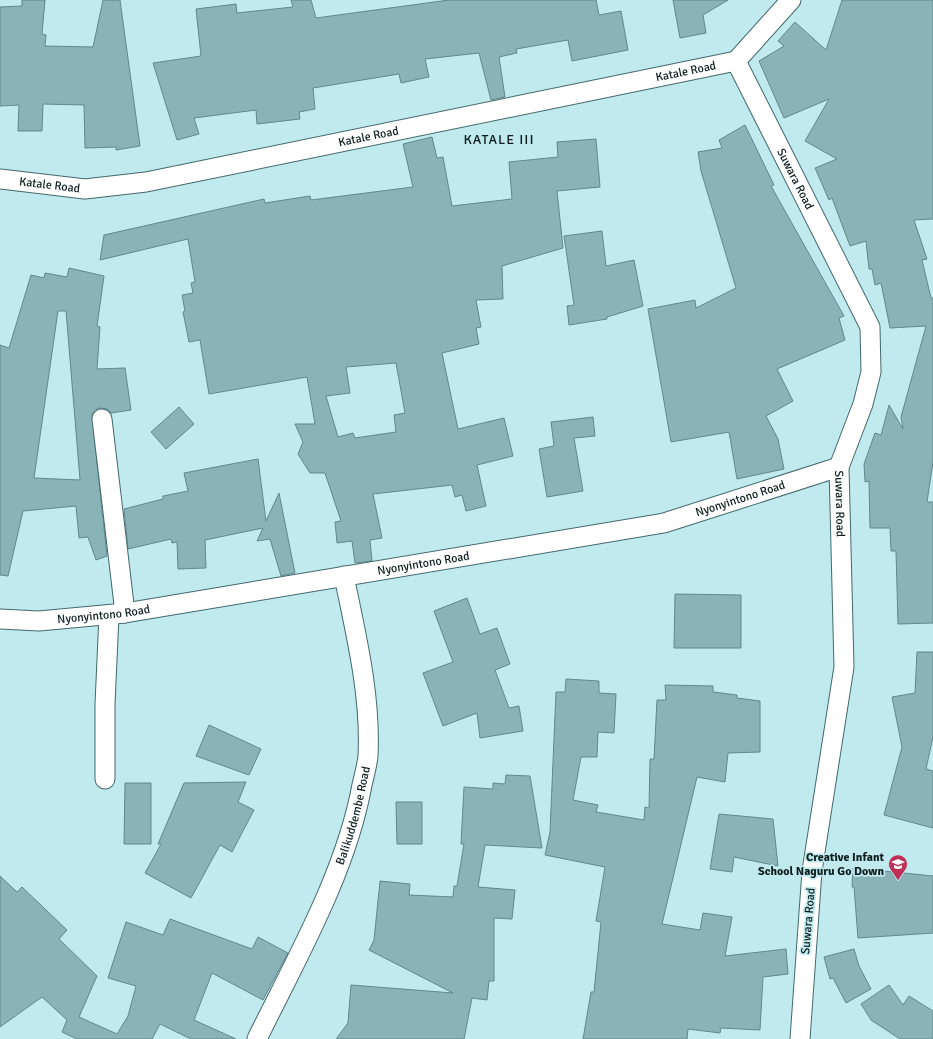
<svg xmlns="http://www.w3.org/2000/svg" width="933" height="1039" font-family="Signika,sans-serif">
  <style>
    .building { fill: #8ab3b7; stroke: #61888c; fill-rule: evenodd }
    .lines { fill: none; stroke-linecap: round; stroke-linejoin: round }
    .minor-casing { stroke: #42696c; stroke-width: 21 }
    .minor { stroke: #fff; stroke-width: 19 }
    .labels { text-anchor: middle; stroke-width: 3.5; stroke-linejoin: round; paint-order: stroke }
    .street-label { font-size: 12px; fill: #0d1d1e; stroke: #c0eaee }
    .poi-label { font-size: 12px; font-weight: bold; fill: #0d1d1e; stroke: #c0eaee; text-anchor: end }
    .quarter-label { font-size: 14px; letter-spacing: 1px; fill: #0d1d1e; stroke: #c0eaee }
  </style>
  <rect width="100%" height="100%" fill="#c0eaee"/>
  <path class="building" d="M22,0H45L42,34L46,35L45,46L93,47L103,0H120L140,146L116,150V147L85,148L84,105L43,104L42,131H18L19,105L0,106V7L22,6Z
    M291,0H311L316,18L449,0H596L599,15L621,11L628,50L572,61L568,40L516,49L517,53L499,57L505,97L491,100L479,53L425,59L429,77L401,83L399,74L313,88L315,109L299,112L300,119L257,124L256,110L194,118L199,134L177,140L153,63L201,56L196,9L236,4L237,13L293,7Z
    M673,0H728L703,15L706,33L680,38Z
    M842,0H933V219L914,220L927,259L922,260L931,298H933V462L927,502H933V623L898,624L896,551H891L890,528H870L869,481L865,482L864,464L875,433L881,435L889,405L903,429L901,417L926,326L890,328L881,283L875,285L872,269H869L866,241L850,246L832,198L829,200L815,168L837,159L805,141L829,99L784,118L759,61L784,46L778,41L795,22L826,50Z
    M745,125L774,185L771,186L844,316L839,318L845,340L777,369L793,401L766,416L778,439L784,469L737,479L729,432L671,442L648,309L695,300L696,308L736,288L701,171L698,152L722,148L719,140Z
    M432,137L437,158L443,157L452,206L512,199L509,162L558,157L557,142L596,139L600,187L557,191L563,248L502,266L503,299L476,300L481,327L476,328L479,344L442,353L458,429L504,418L513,456L477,465L486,506L466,511L462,495L455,497L452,485L373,494L382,538L370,540L372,561L355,563L352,541L337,543L335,522L341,521L325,473H310L298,454L303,442L295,424H315L307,377L209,394L200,340L189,342L183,312L185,311L182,295L193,293L191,283L195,282L188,239L100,260L104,235L264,199L265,203L310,196L311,200L413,187L403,144ZM396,363L405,413L394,415L396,432L355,438L353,433L338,437L326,396L350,393L346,367Z
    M602,231L606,266L634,260L643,306L607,317V319L569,325L567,306L574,305L564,236Z
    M69,268L104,276L97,326L100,327L97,369L125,368L131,410L111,413L107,409L100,408L95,410L92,415L107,556L96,560L88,537L79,538L76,506L23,511L8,576L0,575V345L9,348L31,275L44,278L45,273L67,277ZM58,311H66L80,480L34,478Z
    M179,407L194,424L166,449L151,432Z
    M593,417L595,436L574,438L583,491L547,497L539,449L554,446L551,422Z
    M258,459L266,521L279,493L295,573L281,576L270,539L257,541L263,528L205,540L206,568L178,569L177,542L172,543L171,539L128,549L124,509L163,499V496L188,491L184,473Z
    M675,594L741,595V648H674Z
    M467,598L480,634L497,628L510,664L495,670L509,708L519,706L523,731L480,738L477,713L443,726L423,673L453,662L434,611Z
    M917,652H933V737L926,769L933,771V828L884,815L902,747L892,697L915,693Z
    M566,679L599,681V693L616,694L614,733L598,732L597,757H581L573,800L598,805L596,812L644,820L645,807L649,808L650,759H654L657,700H666L665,685L713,686V692L737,695V698L760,701V752L728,753L725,782L697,777L662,924L700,930L703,913L732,917L725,956L786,949L788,974L763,977L760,1030L721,1028L720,1033L688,1029L687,1039H583L591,992H594L601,922L596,921L605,867L545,855L550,832L556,692H565Z
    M209,725L261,749L249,775L196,756Z
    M506,775L530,776L542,848L485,845L478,887L515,890L512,919L494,918V981H489L487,1000L472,998L464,1039H336L348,1023L351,985L453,993L369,950L374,940L380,881L410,884L409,895L453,897L454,886H457L464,844H461L464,787L493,789V783L505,784Z
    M246,782L238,802L254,810L232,852L220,845L191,898L145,873L161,844H158L184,783Z
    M125,783H151V844H124Z
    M396,802H422V844H397Z
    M719,814L773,819L778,866L734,857L732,872L710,869Z
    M853,868L933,876V933L858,938L854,887H852Z
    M0,876L17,892L22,887L67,930L59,939L97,976L79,1017L117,1034L128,1016L136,986L108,978L126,922L163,935L170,919L252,949L258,937L288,953L263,1000L212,973L194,1020L236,1039H191L160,1024L152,1039H77L62,1032L67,1020L42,997L0,1027Z
    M854,949L859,966L871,989L846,1003L833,978L830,979L824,957Z
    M889,985L903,1005L909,996L933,1011V1039H900L871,1020L861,1004Z"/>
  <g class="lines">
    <g class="minor-casing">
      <g id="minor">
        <path id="s1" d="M736,61L870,327L871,372L863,404L839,467L844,667L812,871L800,1039"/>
        <path d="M736,61L791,0"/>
        <path id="s2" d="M0,179L85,189L146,182L736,61"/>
        <path d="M102,419L125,613"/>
        <path id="s3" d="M0,619L39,621L125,613L664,523L839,467"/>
        <path d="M105,779V704L109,615"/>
        <path id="s4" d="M257,1039C296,959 346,873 362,785C364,776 367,766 368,756C371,695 356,635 344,576"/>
      </g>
    </g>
    <use href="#minor" class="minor"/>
  </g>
  <defs>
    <g id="school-pin" transform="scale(1)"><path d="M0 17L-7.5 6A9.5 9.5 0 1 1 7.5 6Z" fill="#c03056" stroke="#c0eaee"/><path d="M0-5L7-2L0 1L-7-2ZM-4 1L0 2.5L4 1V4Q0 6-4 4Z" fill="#fff"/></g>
  </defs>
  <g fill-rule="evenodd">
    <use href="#school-pin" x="898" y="864"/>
  </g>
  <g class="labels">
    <g class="street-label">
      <text dy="4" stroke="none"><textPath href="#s2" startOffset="698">Katale Road</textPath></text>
      <text dy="4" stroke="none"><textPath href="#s2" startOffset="374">Katale Road</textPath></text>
      <text dy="4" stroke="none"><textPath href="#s1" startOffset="132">Suwara Road</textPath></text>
      <text dy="4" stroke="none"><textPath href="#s2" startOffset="50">Katale Road</textPath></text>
      <text dy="4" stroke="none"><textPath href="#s3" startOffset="752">Nyonyintono Road</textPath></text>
      <text dy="4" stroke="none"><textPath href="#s1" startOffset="480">Suwara Road</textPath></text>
      <text dy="4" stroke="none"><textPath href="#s3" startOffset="428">Nyonyintono Road</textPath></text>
      <text dy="4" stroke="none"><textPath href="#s3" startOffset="104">Nyonyintono Road</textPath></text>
      <text dy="4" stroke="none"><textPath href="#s4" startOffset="244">Balikuddembe Road</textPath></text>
      <text transform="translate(808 921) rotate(-85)" y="4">Suwara Road</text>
    </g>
    <g class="poi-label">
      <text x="884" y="861">Creative Infant<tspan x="884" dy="14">School Naguru Go Down</tspan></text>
    </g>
    <g class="quarter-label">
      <text x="499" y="144">KATALE III</text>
    </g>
  </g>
</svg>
